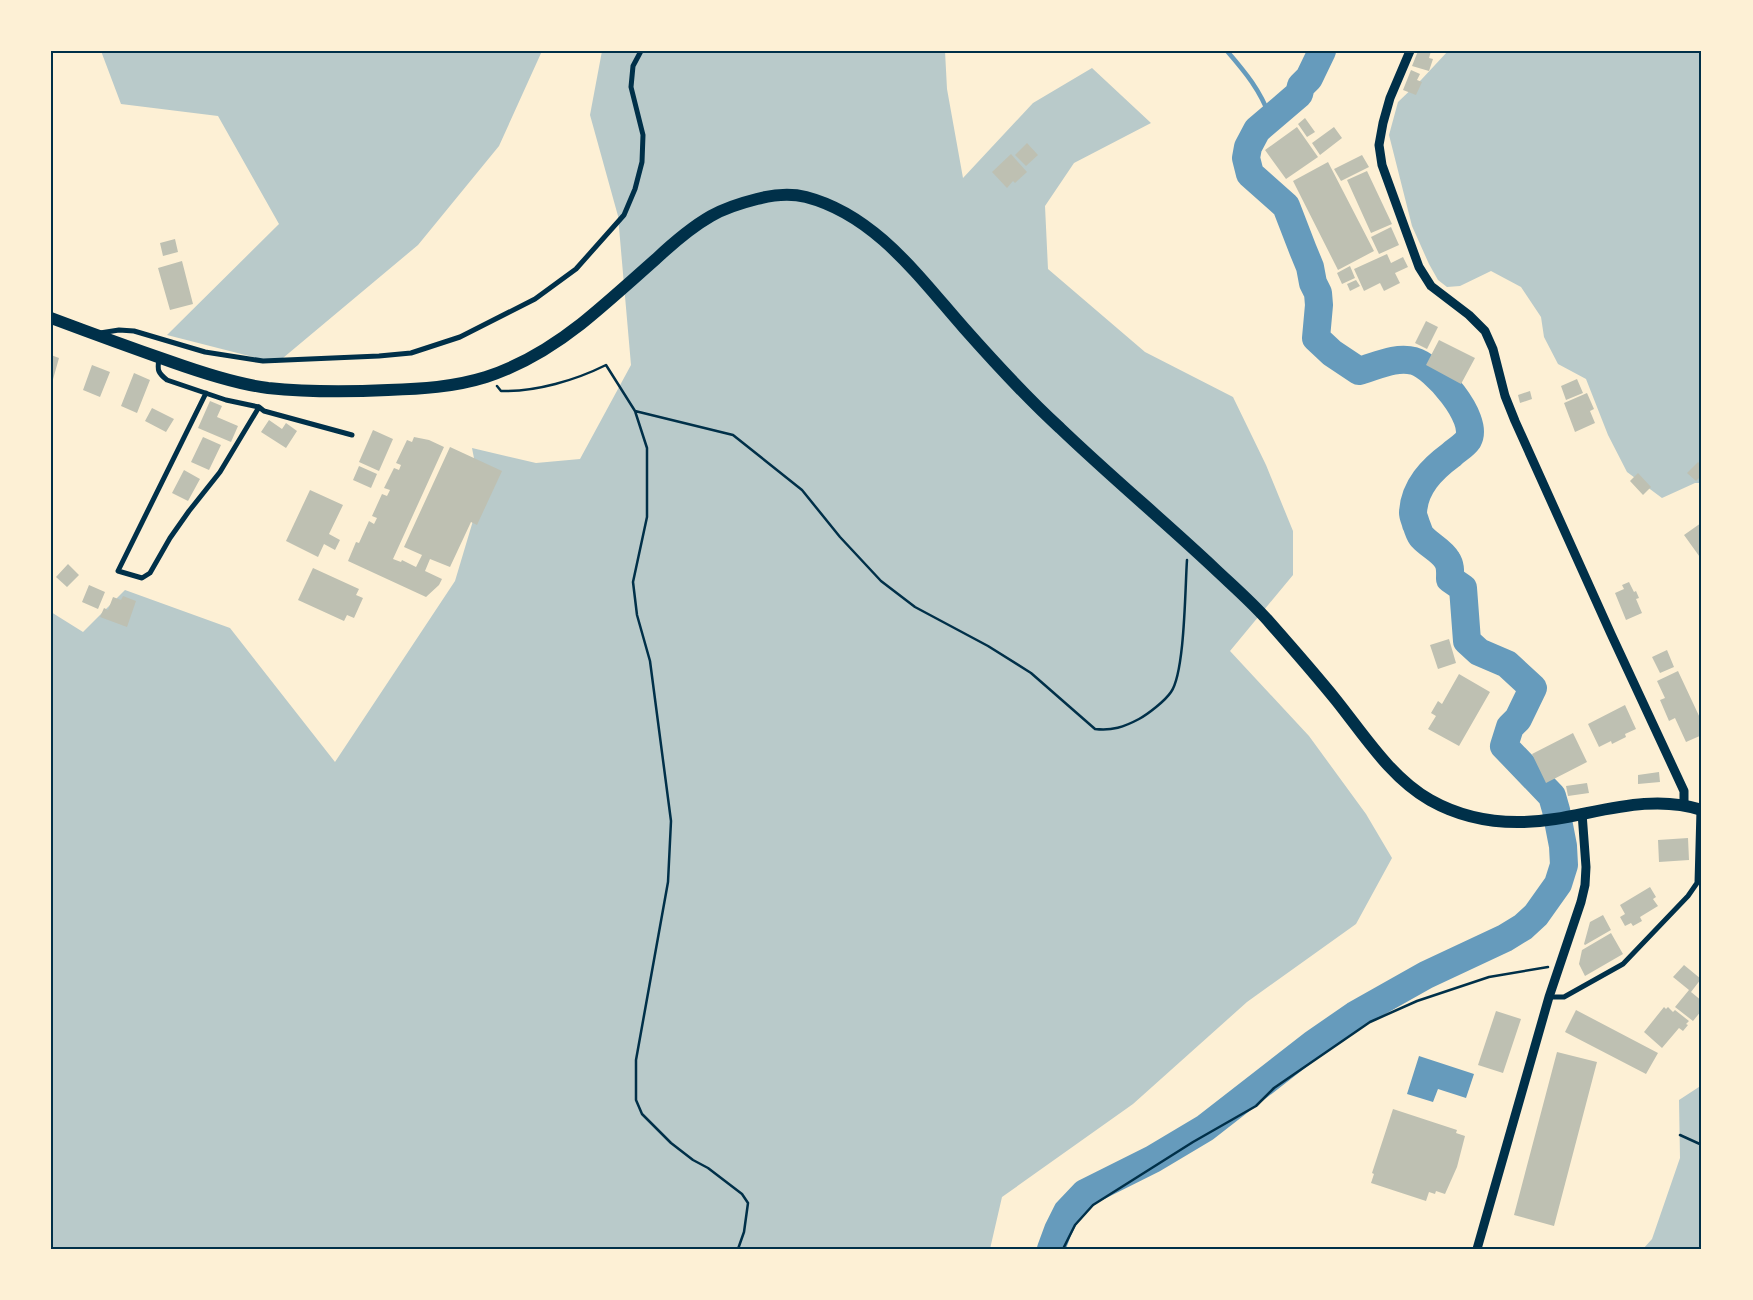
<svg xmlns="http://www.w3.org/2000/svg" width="1753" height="1300" font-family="Helvetica,sans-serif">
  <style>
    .green { fill: #b9caca }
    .water { fill: #669bbc }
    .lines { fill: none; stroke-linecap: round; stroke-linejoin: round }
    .stream { stroke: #669bbc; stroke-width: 4.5 }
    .river { stroke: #669bbc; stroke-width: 28 }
    .building { fill: #bec0b2 }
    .path { stroke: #003049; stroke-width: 2.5 }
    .minor { stroke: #003049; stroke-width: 5 }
    .tertiary { stroke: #003049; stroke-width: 9 }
    .primary { stroke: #003049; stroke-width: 12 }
    .neatline { fill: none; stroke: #003049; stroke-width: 2 }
  </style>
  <rect width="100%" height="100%" fill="#fdf0d5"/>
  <path class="green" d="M101,51H542L499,146L418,245L277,363L167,335L279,224L218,116L121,104Z
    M602,51H945L947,89L963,178L1033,103L1092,68L1151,123L1074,163L1045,206L1048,269L1145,352L1233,397L1266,465L1293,531V575L1230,651L1309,736L1366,814L1392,858L1356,924L1247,1002L1133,1104L1002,1197L990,1249H51V612L83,632L125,590L230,628L335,762L455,581L481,494L472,448L536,463L580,459L631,365L618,216L590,115Z
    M1448,51H1702V483H1695L1662,498L1627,472L1608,435L1586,379L1558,364L1544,337L1541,317L1521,287L1491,271L1460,286L1447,287L1438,280L1429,264L1412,226L1389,135L1398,102L1421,80Z
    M1702,1085V1249H1643L1652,1239L1680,1158L1679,1100Z"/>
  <path class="water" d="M1419,1056L1474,1074L1466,1098L1438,1089L1433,1102L1407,1094Z"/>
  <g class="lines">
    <path class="stream" d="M1227,51C1246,73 1260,90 1270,117"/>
    <path class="river" d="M1051,1249L1058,1230L1067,1212L1085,1193L1153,1159L1205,1128L1313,1044L1355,1015L1426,975L1505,938L1523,927L1536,915L1558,884L1564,865L1563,846L1556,810L1552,796L1504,746L1510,727L1518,719L1533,688L1507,664L1479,652L1467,641L1463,588L1450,579C1450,573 1451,566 1447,560C1442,551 1429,545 1422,537C1419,534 1418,528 1416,524C1415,520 1413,516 1413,513C1414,487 1432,469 1451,455C1456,450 1464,446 1468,440C1480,419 1434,366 1414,361C1396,356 1377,366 1359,371L1332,353L1316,338L1319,305L1318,293L1313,283L1310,267L1303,250L1286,206L1250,174L1246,158L1248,147L1257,130L1299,94L1301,86L1309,78L1322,51"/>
  </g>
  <path class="building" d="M1418,51H1431L1429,58L1433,59L1429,71L1412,66Z
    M1411,70L1420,74L1417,80L1422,82L1416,95L1403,90Z
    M1305,118L1315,132L1307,137L1298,124Z
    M1297,127L1318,157L1286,179L1265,150Z
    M1334,127L1342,138L1320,155L1312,143Z
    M1027,143L1038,155L1026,166L1015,155Z
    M1011,154L1027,172L1015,183L1013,181L1007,188L992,172Z
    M1362,155L1369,167L1341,181L1334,169Z
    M1328,162L1374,251L1338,270L1293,181Z
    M1367,171L1392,224L1371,233L1347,180Z
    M1391,227L1399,245L1379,254L1371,237Z
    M175,239L178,252L163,256L160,243Z
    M1387,254L1391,263L1403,257L1408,267L1395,273L1400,283L1384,291L1380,283L1364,291L1354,269Z
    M182,261L193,304L170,310L158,268Z
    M1350,266L1355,278L1342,284L1337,273Z
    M1356,280L1360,286L1350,291L1347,284Z
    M1426,321L1438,327L1427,349L1415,343Z
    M1439,340L1475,358L1461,384L1426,365Z
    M51,355L59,358L52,383H51Z
    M92,365L110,372L100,397L83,390Z
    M134,373L150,380L137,413L121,406Z
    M1577,379L1583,393L1566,400L1561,386Z
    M1530,391L1532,399L1520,403L1518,395Z
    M1587,393L1594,409L1590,411L1595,423L1575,432L1564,403Z
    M210,401L222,406L217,417L238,426L231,442L198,428Z
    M152,408L174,419L166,432L145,421Z
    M269,420L282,429L286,423L297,431L286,448L261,432Z
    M373,430L393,439L379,471L359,462Z
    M203,437L221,445L209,470L191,462Z
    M414,437L429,440L444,447L393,559L401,562L402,560L416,567L422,555L404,547L450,447L502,471L477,525L471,522L450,567L430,559L425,571L442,579L439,585L426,597L348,561L356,542L359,543L369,521L374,524L377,518L372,516L382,494L387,496L390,490L384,488L394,468L399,470L401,465L396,463L407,440L412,442Z
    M1698,462L1702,466V475L1696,481L1687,473Z
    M359,466L377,474L371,488L353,480Z
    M184,470L200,479L188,501L172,493Z
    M1638,473L1651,487L1643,495L1630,481Z
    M310,490L343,505L329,534L340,540L335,550L324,544L318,557L286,541Z
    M1701,523L1702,525V560L1684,535Z
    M68,564L79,575L67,587L56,577Z
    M313,568L359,589L356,595L363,598L354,618L347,615L344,621L298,600Z
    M1629,582L1634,592L1636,591L1639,598L1636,599L1642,613L1626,620L1615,593L1624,589L1622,585Z
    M89,585L105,592L98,609L82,602Z
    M123,596L136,601L127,627L100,617L104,608L108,610L113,597L121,600Z
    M1449,639L1456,663L1438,669L1430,645Z
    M1667,650L1674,667L1660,673L1652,657Z
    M1678,671L1700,718L1702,717V735L1686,742L1675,718L1669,721L1660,700L1665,698L1657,681Z
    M1459,674L1490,692L1459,746L1428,729L1436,716L1431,713L1438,701L1442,704Z
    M1625,705L1636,729L1625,734L1626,737L1612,744L1611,741L1599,747L1588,724Z
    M1573,733L1587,762L1546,783L1532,754Z
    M1659,772L1660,782L1638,784V775Z
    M1587,783L1589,793L1568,796L1566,786Z
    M1688,838L1689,860L1659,862L1658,840Z
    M1650,887L1656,897L1653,899L1658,906L1640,917L1642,921L1633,926L1631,923L1625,926L1620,917L1625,914L1620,905Z
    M1603,915L1611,930L1585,945L1584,944L1590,922Z
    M1611,933L1623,954L1585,976L1579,964L1582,950Z
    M1684,965L1701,979L1691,992L1702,1001V1010L1693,1021L1675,1007L1689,990L1673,977Z
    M1664,1007L1666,1009L1668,1007L1673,1012L1675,1010L1689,1021L1686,1024L1688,1025L1683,1031L1679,1028L1662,1048L1644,1032Z
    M1576,1010L1658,1053L1646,1074L1565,1032Z
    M1496,1011L1521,1019L1503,1073L1478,1065Z
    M1557,1052L1597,1062L1554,1226L1514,1215Z
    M1393,1109L1457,1130L1456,1133L1465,1136L1457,1167L1445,1194L1436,1191L1435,1194L1429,1192L1426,1201L1371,1183L1374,1174L1372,1173Z"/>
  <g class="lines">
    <path class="path" d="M497,386L501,391C536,392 576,380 606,365L635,411L647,448V517L633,582L637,615L650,661L671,821L668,882L636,1060V1100L642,1114L671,1143L693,1160L708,1168L742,1194L748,1203L744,1232L738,1249
      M635,411L733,435L802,490L840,537L881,581L915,607L988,646L1031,673L1095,729C1112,731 1124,727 1139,719C1148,714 1165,701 1171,692C1185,672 1185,588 1187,560
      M1680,1135L1702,1145
      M1063,1249L1075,1225L1093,1205L1193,1142L1256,1106L1274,1088L1370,1022L1417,1001L1489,977L1548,967"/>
    <path class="minor" d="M100,333L119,330L134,331L205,352L263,361L379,356L411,353L460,337L535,299L576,269L624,215L635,189L642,162L643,135L631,87L633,66L641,51
      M159,359C157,370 158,373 167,380L226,400L259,407L220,472L189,511L170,538L150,573L142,578L118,571L206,393
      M259,407L264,411L352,435
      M1549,997H1564L1623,964L1688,896L1697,883L1699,810"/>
    <path class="tertiary" d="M1410,51L1390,98L1383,123L1379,145L1382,165L1419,267L1431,286L1469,315L1485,331L1493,349L1505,396L1515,421L1611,634L1684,791V804
      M1477,1249L1549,997L1581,902L1585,885L1586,867L1582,813"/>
    <path class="primary" d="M51,318C91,333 132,348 172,362C203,373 236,384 268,388C307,392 348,392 388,390C421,389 454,387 486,377C520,366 553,346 581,324C607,303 631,281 656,259C673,243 690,228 711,216C725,208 741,203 757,199C772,195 790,193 806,197C875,215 919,277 964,328C995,363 1026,397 1060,428C1110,476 1164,521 1214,568C1234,587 1254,604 1271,624C1293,649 1315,674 1336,700C1364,735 1391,778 1430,800C1469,822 1511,826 1555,819C1604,811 1653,794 1702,810"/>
  </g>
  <rect width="1753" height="1300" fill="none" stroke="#fdf0d5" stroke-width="105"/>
  <rect x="52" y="52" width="1648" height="1196" class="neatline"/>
</svg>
